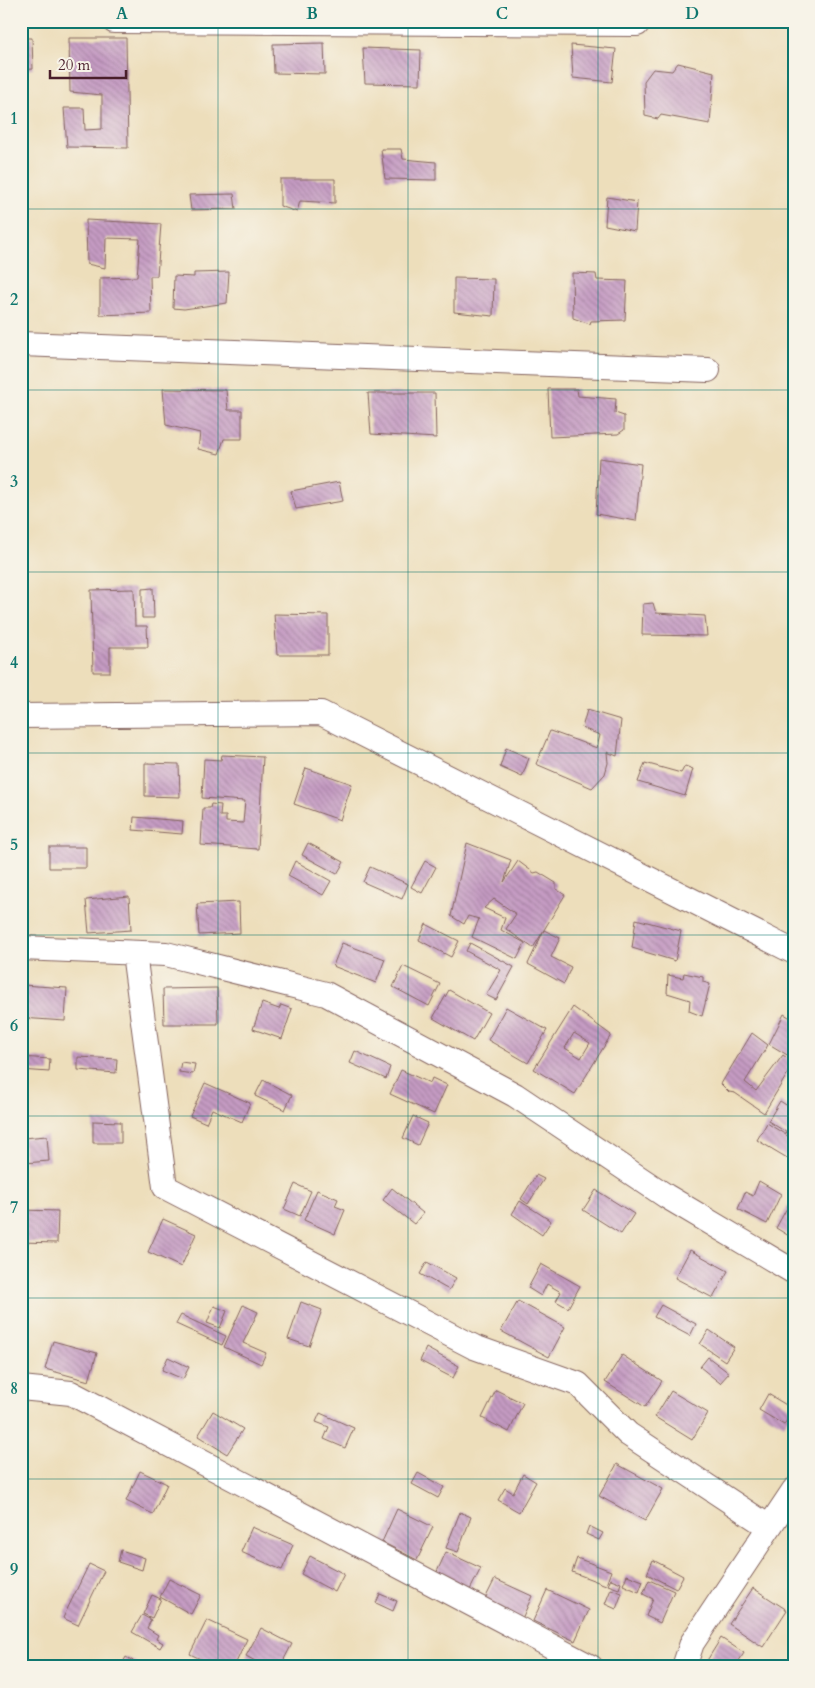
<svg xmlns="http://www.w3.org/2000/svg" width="815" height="1688" font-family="Cardo,serif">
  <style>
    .building { fill: url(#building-back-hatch); fill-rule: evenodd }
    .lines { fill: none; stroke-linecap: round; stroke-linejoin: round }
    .street-casing { stroke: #83625d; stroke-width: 26 }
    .street { stroke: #fff; stroke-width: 24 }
    .grid { fill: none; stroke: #0f766e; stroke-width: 1; stroke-opacity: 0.55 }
    .neatline { fill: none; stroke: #0f766e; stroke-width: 2 }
    .grid-label { font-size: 16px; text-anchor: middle; font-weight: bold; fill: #0f766e }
  </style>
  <defs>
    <pattern id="building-back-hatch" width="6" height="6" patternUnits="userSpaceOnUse" patternTransform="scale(1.25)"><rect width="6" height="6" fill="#c59bc3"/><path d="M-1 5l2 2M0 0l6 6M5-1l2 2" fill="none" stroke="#a27e9f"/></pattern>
  </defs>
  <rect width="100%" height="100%" fill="#f7f3e8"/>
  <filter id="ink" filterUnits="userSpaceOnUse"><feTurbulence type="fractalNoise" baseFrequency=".02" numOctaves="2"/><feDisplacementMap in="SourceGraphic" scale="10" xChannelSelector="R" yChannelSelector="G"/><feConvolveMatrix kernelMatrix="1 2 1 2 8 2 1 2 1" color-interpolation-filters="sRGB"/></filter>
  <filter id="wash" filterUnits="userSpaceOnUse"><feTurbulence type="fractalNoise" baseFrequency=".0096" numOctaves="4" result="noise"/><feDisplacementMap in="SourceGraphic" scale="20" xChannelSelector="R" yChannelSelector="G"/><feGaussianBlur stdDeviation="1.12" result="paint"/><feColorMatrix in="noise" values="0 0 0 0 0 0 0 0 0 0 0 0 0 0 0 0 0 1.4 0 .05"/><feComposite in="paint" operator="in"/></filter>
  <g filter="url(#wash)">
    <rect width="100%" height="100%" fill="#eddebb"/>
    <g id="blocks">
      <path class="building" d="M21,38H32L33,69L21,70Z
        M69,38H126L128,148L67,147L64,108H84L85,130L102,129V95L70,92Z
        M324,43L325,74L274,73L273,44Z
        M571,45L616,49L612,82L573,78Z
        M363,48L421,50L420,84L365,83Z
        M678,63L714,72L710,124L661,115L658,119L645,116L644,81L653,69L672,71Z
        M21,103L26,104L28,115H21Z
        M381,149H401L403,159L436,162V180L385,179Z
        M280,179H335V203L300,201L297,212L280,206Z
        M234,194L236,209L191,210L189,195Z
        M607,197L637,202L635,231L605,225Z
        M86,220L161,224L157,276H150L151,313L100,315V278L137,277L140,239L106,238L105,268L87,264Z
        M229,272L227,303L184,309L173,308L174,276L194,277V273Z
        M572,273L596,274L597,280L627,281L625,320L591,321L590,324L573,318Z
        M454,278L494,279L493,316L454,312Z
        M163,389L226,390L228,410H242V439H224L219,454L198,449L200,433L166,425Z
        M548,389H577L578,396L616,399L615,413L624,416V430L618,434L550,437Z
        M368,393H435L436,438L371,434Z
        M599,458L641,464L636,521L596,514Z
        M339,482L343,501L296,509L291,491Z
        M153,588L154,618H142V589Z
        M134,589L135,626H147L148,647H110V672H93L91,590Z
        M653,603L656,613L705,616L707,636L642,635L643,604Z
        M274,614L328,615V655H277Z
        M587,710L621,720L617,756L607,752L608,763L605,774L592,788L536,764L550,731L597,748L600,735L582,728Z
        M506,748L529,758L522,777L500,767Z
        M222,755L263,757L258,849L201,845L203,808H210L211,804L221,805L220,816H226V822L243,823L245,801L202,798L204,759L221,760Z
        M21,759H26L27,799H21Z
        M145,763L179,764L180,797L145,796Z
        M645,763L681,773L685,766L693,769L685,796L638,782Z
        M306,768L352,784L340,820L294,804Z
        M134,817L183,821L182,834L133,830Z
        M308,843L344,862L337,874L302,855Z
        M467,843L511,860L504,882L518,861L534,873L538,872L556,883V889L565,895L533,948L506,929L516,914L494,899L484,908L505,918L501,930L525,943L517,959L472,937L479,919L468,916L464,924L451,916Z
        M49,847H86V868H49Z
        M295,861L331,881L323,895L288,876Z
        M425,861L436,867L422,893L411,887Z
        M370,867L408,884L402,899L363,882Z
        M21,891H25V929H21Z
        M129,896L131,930L89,933L86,900Z
        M239,902L240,933L199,935L197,904Z
        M636,919L681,931L675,961L632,948Z
        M426,924L459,941L451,957L419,940Z
        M544,930L560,938L551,957L571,967L564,984L528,964Z
        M342,943L385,959L376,983L333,966Z
        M470,943L514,967L496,1000L486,995L501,970L466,951Z
        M403,966L440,984L429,1006L393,987Z
        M684,973L703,977V982L710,984L702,1016L689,1011L690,1000L667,993L668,975L683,978Z
        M22,985L67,988L65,1021L21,1018Z
        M217,988L218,1024H164L163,989Z
        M449,990L489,1013L473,1041L433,1018Z
        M262,1003L279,1009L281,1005L292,1009L282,1039L253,1029Z
        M506,1007L547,1030L528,1063L488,1040Z
        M573,1007L611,1035L575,1094L534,1069ZM574,1033L590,1043L581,1058L565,1048Z
        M784,1014L794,1020V1059L769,1044Z
        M752,1033L768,1045L745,1082L756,1091L783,1055L794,1063L764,1113L735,1093L729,1092L721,1084Z
        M355,1051L390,1067L386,1079L350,1063Z
        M21,1057L50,1059L49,1072L21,1070Z
        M78,1057L117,1059L116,1073L78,1070Z
        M181,1062L195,1064L193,1074L179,1072Z
        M401,1070L430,1083L432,1078L447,1085L434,1114L390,1094Z
        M263,1080L292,1095L285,1110L255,1096Z
        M205,1083L250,1103L242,1122L212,1109L206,1123L190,1116Z
        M780,1101L794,1110V1137L768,1121Z
        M413,1116L428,1123L418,1145L403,1138Z
        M93,1121L121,1122V1143H93Z
        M767,1123L794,1140V1162L757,1140Z
        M47,1136L49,1161L25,1163L23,1138Z
        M536,1175L544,1179L528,1204L521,1199Z
        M759,1181L781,1194L767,1224L738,1209L745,1192L753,1196Z
        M295,1184L311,1191L300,1216L284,1209Z
        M392,1188L423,1213L414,1224L383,1200Z
        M317,1190L338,1199L335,1206L345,1210L335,1234L304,1220Z
        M596,1190L634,1214L621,1234L583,1210Z
        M794,1195V1239L776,1228Z
        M520,1201L551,1221L542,1235L512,1214Z
        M21,1210L58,1211L57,1243L21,1242Z
        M163,1219L196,1234L181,1267L148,1252Z
        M690,1250L728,1271L713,1298L675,1278Z
        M427,1262L456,1278L449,1290L420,1274Z
        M541,1264L580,1286L568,1308L556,1301L561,1292L547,1284L541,1296L528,1288Z
        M518,1301L565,1327L549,1357L501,1331Z
        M301,1302L322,1310L309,1346L288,1339Z
        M243,1305L258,1312L243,1343L266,1353L261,1364L224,1347Z
        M661,1305L696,1324L690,1336L654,1317Z
        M214,1306L227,1311L220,1328L207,1323Z
        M181,1315L226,1336L222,1345L176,1324Z
        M709,1330L734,1347L725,1361L700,1344Z
        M53,1341L97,1353L89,1381L45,1369Z
        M426,1348L459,1366L453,1378L420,1361Z
        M622,1355L662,1381L645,1407L605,1382Z
        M168,1357L189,1367L183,1379L162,1370Z
        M708,1357L729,1373L720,1383L700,1367Z
        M496,1390L523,1403L509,1432L482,1418Z
        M671,1391L708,1413L692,1440L655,1417Z
        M768,1394L793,1409L784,1425L759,1410Z
        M213,1411L243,1429L227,1454L198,1436Z
        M320,1413L354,1428L345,1448L324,1439L329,1427L316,1422Z
        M617,1464L663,1489L645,1521L599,1496Z
        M140,1471L167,1484L153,1514L126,1501Z
        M418,1473L444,1487L438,1498L412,1484Z
        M523,1474L536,1482L519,1512L498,1500L505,1488L513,1493Z
        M397,1509L433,1527L417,1560L382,1542Z
        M460,1512L471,1517L458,1552L446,1548Z
        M589,1526L603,1533L599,1540L586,1534Z
        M252,1527L293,1545L282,1570L241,1552Z
        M121,1550L145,1558L142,1570L118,1562Z
        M446,1552L481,1568L469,1592L435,1576Z
        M310,1556L344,1574L335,1592L301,1574Z
        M577,1558L611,1571L606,1585L572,1572Z
        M653,1560L683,1576L676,1589L647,1574Z
        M89,1564L104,1571L78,1625L63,1618Z
        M627,1575L643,1581L639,1592L623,1585Z
        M169,1579L201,1595L191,1614L160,1597Z
        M495,1579L532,1596L521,1621L483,1603Z
        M611,1579L621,1583L619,1589L608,1585Z
        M649,1580L674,1591L660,1623L646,1616L653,1599L643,1594Z
        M753,1588L787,1610L763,1647L729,1624Z
        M611,1589L622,1593L616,1609L605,1604Z
        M547,1590L589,1610L575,1641L533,1621Z
        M380,1594L397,1601L393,1611L376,1603Z
        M152,1595L161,1599L152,1618L143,1614Z
        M142,1615L151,1620L147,1628L158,1635L156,1639L163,1643L160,1648L132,1632Z
        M207,1620L247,1639L234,1667H217L190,1654Z
        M261,1628L292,1644L280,1667H266L246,1656Z
        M721,1638L744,1653L735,1667H703Z
        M126,1657L144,1667H127L122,1664Z"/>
    </g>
  </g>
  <g filter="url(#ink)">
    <use href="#blocks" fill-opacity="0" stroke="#83625d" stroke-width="1"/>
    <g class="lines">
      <g class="street-casing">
        <path id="street" d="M114,21L637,24
          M21,344L708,370
          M21,716L321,713L794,952
          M21,948L166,954L326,994L515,1095L666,1196L794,1272
          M134,953L165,1187L474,1347L578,1384L628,1434L769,1527
          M21,1388L71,1393L591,1667
          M684,1667L692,1643L794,1490"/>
      </g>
      <use href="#street" class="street"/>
    </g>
  </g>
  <path class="grid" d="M218,21V1667M408,21V1667M598,21V1667M21,209H794M21,390H794M21,572H794M21,753H794M21,935H794M21,1116H794M21,1298H794M21,1479H794"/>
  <rect width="815" height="1688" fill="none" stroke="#f7f3e8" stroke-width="55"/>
  <path d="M50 70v8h76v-8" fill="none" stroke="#4a1f2b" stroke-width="2.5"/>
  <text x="58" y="70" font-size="15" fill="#4a1f2b" stroke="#f7f3e8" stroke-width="4" paint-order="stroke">20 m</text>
  <rect x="28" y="28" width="760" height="1632" class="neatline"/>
  <g class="grid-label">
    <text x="122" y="19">A</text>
    <text x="312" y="19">B</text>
    <text x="502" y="19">C</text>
    <text x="692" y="19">D</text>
    <text x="14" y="124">1</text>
    <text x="14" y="305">2</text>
    <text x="14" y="487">3</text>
    <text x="14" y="668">4</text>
    <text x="14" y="850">5</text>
    <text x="14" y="1031">6</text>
    <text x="14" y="1213">7</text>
    <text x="14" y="1394">8</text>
    <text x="14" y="1575">9</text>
  </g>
</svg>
